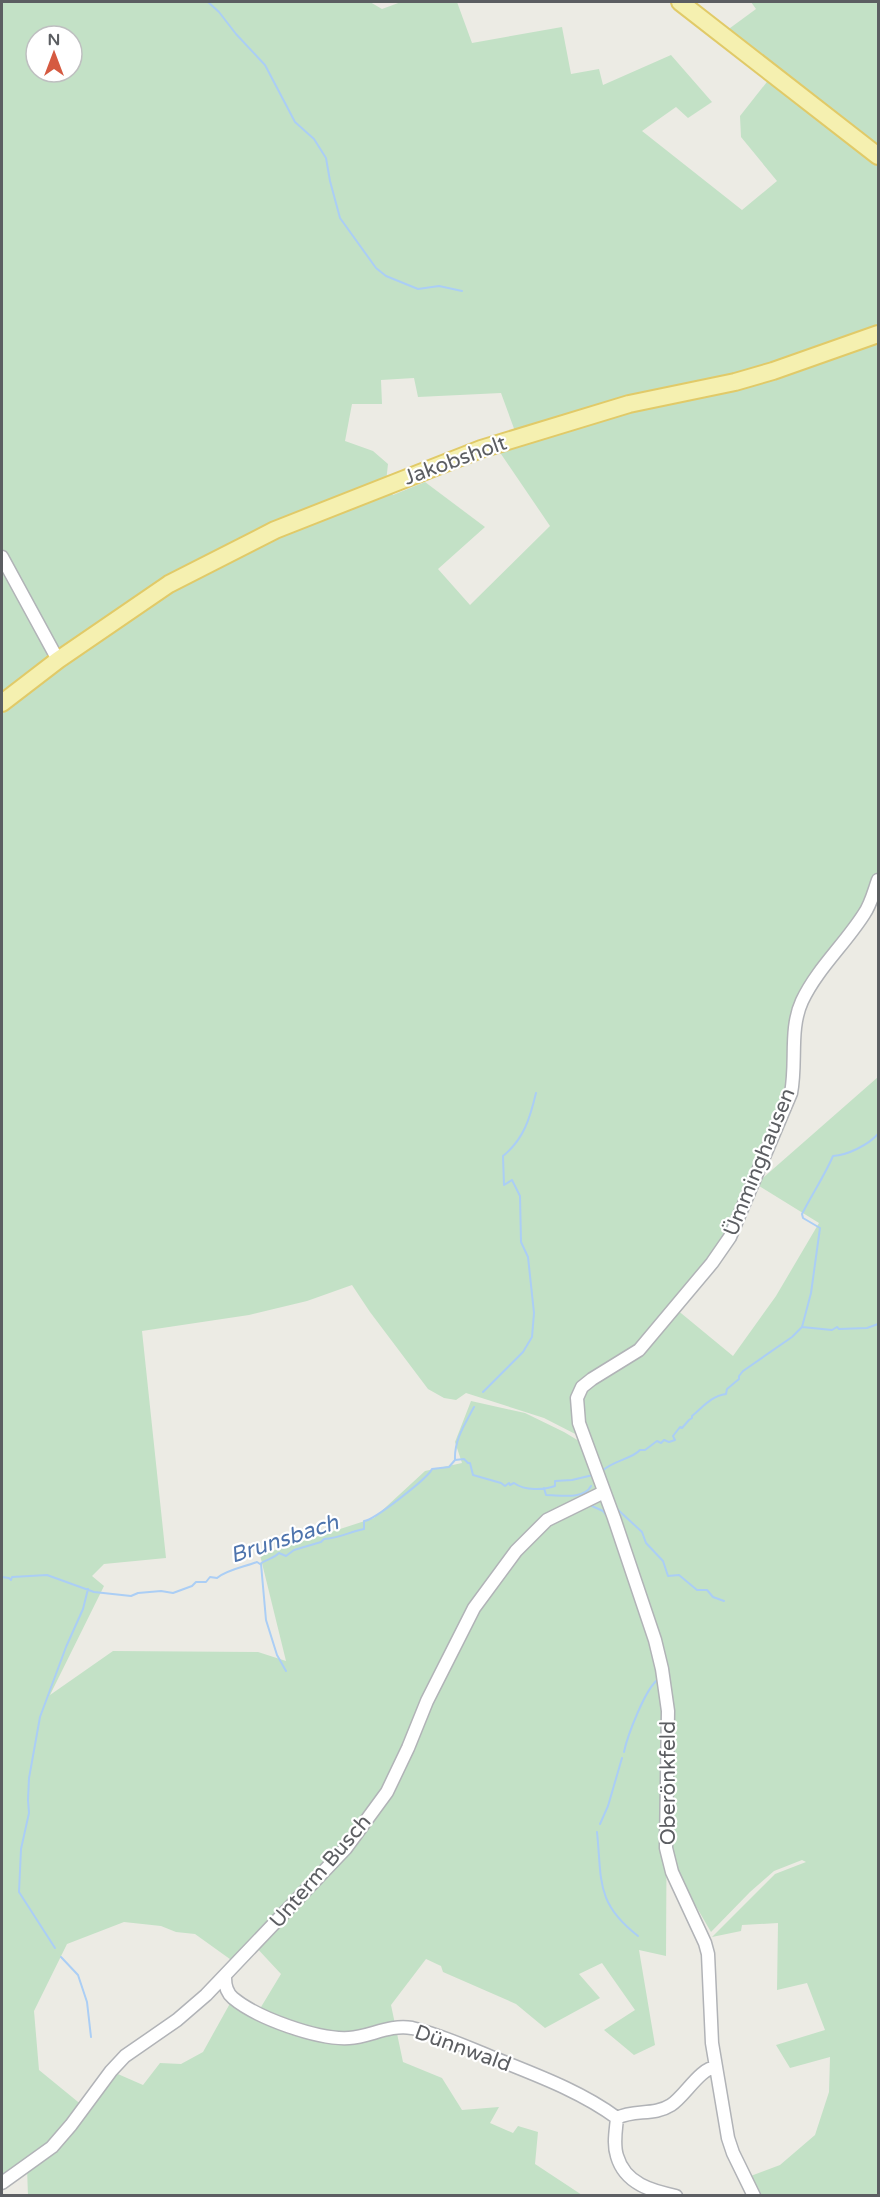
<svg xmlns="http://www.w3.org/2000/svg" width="880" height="2197" font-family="'Varela Round',sans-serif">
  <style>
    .green { fill: #c3e1c6; fill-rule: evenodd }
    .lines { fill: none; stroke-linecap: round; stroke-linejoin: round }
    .stream { stroke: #abcef5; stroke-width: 2 }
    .minor-casing { stroke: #b1b3b7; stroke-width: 15 }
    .major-casing { stroke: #e1ca68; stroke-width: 20 }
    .minor { stroke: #fff; stroke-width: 12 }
    .major { stroke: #f5f0b0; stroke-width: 16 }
    .labels { text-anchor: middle; stroke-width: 4.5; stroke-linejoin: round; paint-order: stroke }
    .street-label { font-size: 21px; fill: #5c5e62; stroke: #fff }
    .water-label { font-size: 22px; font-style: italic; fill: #4e74ad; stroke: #fff }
  </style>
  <rect width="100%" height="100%" fill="#ecebe4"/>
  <path class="green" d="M2,2H370L382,9L401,2H457L472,43L562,27L571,74L599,69L603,85L671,55L712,102L688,118L676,107L642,131L742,210L777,181L741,137L740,116L770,78L878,164V333L843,343L773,370L735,380L613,405L516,434L501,393L418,397L414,378L381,380L382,404H352L345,441L373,451L388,464L386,482L393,495L425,482L485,527L438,569L470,605L550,526L499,451L500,448L510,441L629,404L735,382L773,371L878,334V880C874,891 871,904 864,914C845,944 817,969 802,1001C789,1029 797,1063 791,1093L730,1237L712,1263L639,1350L602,1373L639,1352L676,1309L733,1356L776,1296L819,1223L756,1184L878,1077V2195H757L748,2177L780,2165L815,2135L829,2092L830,2057L790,2068L776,2045L825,2030L807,1983L777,1990L778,1923L742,1925L741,1931L712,1937L775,1874L806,1862L802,1860L774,1871L750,1892L711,1932L671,1863L668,1848V1689L657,1640L616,1518L580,1423L579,1398L582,1387L577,1393C575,1411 577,1423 585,1439L544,1418L466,1393L456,1400L444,1398L428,1389L370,1312L352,1285L307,1301L249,1315L142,1331L166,1558L104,1564L92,1576L104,1586L50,1695L113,1651L258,1652L286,1661L260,1555L374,1518L425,1471L462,1463L455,1442L471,1401L525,1413L564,1432L584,1444L601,1491L546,1517L515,1547L471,1607L425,1700L406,1747L385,1790L343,1847L234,1962L195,1934L176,1932L161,1926L124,1922L67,1944L34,2011L39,2070L83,2106L50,2146L2,2180V708L176,585L169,577L2,696ZM36,36H72V72H36Z
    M751,2H878V151L726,31L756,9Z
    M604,1492L662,1669L667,1769L666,1956L639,1950L655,2045L634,2055L604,2030L635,2010L602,1963L579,1974L600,1998L545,2028L516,2004L443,1972L441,1966L426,1959L391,2005L403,2062L442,2078L462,2110L499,2107L490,2123L513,2133L518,2126L538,2132L535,2164L582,2195L28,2196L27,2168L111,2071L143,2085L160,2063L181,2064L203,2052L233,1998L258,2012L281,1974L254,1945L305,1890L387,1792L474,1608L547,1520Z"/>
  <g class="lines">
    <path class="stream" d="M208,2L219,12L236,34L265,65L295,122L314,139L326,158L330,181L340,218L376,268L386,276L418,289L439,286L462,291
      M802,1327L832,1330L837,1327L839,1329L867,1328L878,1324
      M483,1392L523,1352L532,1337L534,1313L528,1257L521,1242L520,1196L512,1180L504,1185L503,1156C524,1139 530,1118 536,1093
      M455,1460C454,1440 465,1424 474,1407
      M602,1471C614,1460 632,1459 640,1450H645L657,1441L661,1443L664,1440L669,1442L675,1440L673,1436L680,1427L682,1428L689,1420L692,1418V1416C703,1407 711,1396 726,1394L727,1389L739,1379V1376L743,1371L792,1337L802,1327L811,1293L820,1228L803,1218L802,1214C812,1194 825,1175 833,1156C848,1155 868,1145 878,1134
      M544,1488L546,1495C560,1495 584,1500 591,1486
      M592,1506L603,1511L608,1517
      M615,1507L642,1532L646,1543L663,1561L668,1576L679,1575L697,1590H707L713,1597L724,1601
      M261,1564L266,1620L277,1655L286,1671
      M2,1577L9,1578L11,1580L12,1577L47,1575L94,1592L131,1596L138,1593L161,1591L173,1593L192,1586L196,1582H206L210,1577L217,1578C226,1570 244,1567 257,1562L260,1564C267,1559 273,1559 279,1553L286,1556L294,1550L321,1542L324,1539C340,1538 349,1532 364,1529V1521C373,1521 428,1478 432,1469L449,1467L455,1460L464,1459L468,1463H470L473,1475L501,1483L505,1486L509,1483L510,1485L514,1483C525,1491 544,1490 555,1486V1481L572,1480L593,1475
      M624,1752C627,1737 646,1686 659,1679
      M600,1824L608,1806L622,1758
      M597,1832C602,1879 595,1903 638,1936
      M55,1948L19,1892L21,1849L29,1813L28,1800L29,1778L40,1717L66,1647L83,1609L88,1589
      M61,1957L78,1975L87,2002L91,2037"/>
    <g class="minor-casing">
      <path id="minor" d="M2,557L58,660
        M225,1978C225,1985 227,1993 233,1998C257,2018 318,2040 349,2038C370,2037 389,2024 412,2028C438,2034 464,2046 489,2056C533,2074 579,2090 617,2118C616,2130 613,2144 617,2156C625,2184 652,2191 676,2196
        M617,2118C634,2109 654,2116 671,2105C685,2096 700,2068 716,2067
        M2,2183L52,2147L71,2125L111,2071L125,2056L177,2020L206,1995L346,1848L387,1792L408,1748L427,1701L474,1608L516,1551L547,1520L604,1492
        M754,2196L733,2153L728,2138L712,2043L708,1954L705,1943L672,1872L666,1848L668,1711L662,1669L655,1640L614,1518L579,1423L577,1398L582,1387L592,1379L639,1350L712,1263L730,1237L791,1093C797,1063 789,1029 802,1001C817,969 845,944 864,914C871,904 874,891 878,880"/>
    </g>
    <g class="major-casing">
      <path id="major" d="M680,2L878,156
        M2,703L58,660L169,584L275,530L481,449L629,404L735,382L773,371L878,334"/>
    </g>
    <use href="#minor" class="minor"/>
    <use href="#major" class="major"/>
  </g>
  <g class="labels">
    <g class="street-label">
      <text transform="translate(455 460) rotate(-20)" y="7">Jakobsholt</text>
      <text transform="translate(759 1162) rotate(-68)" y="7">Ümminghausen</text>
      <text transform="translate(668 1783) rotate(-90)" y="7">Oberönkfeld</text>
      <text transform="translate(320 1871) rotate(-49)" y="7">Unterm Busch</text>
      <text transform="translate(463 2048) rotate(20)" y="7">Dünnwald</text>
    </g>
    <g class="water-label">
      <text transform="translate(284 1538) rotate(-18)" y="8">Brunsbach</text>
    </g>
  </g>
  <rect width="880" height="2197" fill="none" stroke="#5c5e62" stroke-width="6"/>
  <g transform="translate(54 54)"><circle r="28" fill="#ffffff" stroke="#bebfc0" stroke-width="1.5"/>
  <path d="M0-4.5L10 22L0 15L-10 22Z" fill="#d55a41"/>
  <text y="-9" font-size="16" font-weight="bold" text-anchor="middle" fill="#5c5e62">N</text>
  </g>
</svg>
